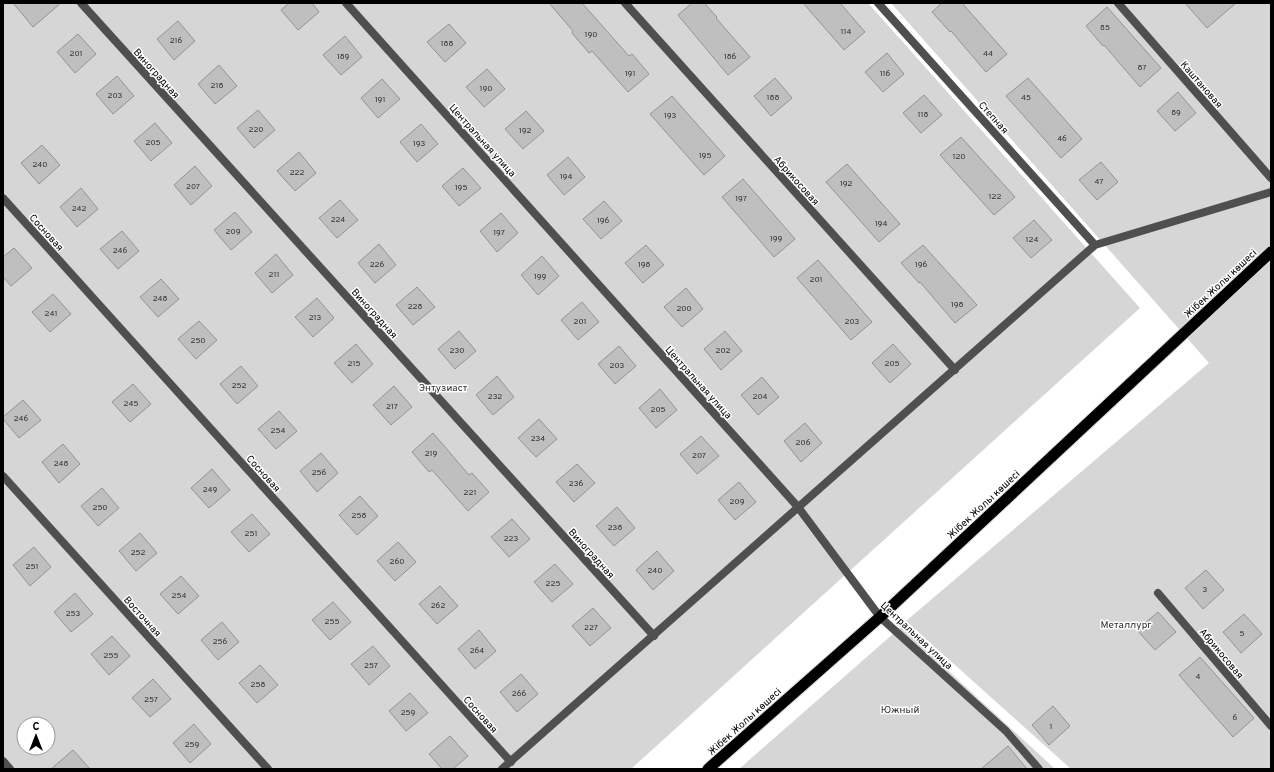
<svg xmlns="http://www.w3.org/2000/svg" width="1274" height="772" font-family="Overpass,sans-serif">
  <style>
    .green { fill: #d6d6d6; fill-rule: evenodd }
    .building { fill: #bfbfbf; stroke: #939393 }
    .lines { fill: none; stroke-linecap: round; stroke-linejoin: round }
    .trunk-casing { stroke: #dbdbdb; stroke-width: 13 }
    .minor { stroke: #4f4f4f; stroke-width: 8 }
    .trunk { stroke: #000; stroke-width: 11 }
    .labels { text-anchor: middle; stroke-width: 3; stroke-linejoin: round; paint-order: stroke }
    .number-label { font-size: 8px; fill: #303030 }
    .street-label { font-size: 10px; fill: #000; stroke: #fff }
    .park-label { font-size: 10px; fill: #2d2d2d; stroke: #fff }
  </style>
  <rect width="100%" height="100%" fill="#fff"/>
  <path class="green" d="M3,3H868L1140,308L631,769H3ZM24,724H48V748H24Z
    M891,3H1271V769H1071L906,621L1209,363Z
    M901,627L1055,769H739Z"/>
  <path class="building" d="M13,3H61L33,27Z
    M289,3H312L319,12L298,30L281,10Z
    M549,3H582L629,56L632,54L649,74L628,92L592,51L589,53L572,33L573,31Z
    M692,3H704L717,17L716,18L750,57L728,75L678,15Z
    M803,3H840L865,32L844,50Z
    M942,3H962L1007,54L986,72L951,31L950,32L932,12Z
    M1185,3H1236L1207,28Z
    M1107,7L1161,68L1140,87L1104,45L1103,46L1086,26Z
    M178,21L195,41L174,60L157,39Z
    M449,24L466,43L445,62L427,42Z
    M78,34L96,54L75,73L57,52Z
    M345,36L362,57L341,75L323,55Z
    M887,53L904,74L883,92L865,72Z
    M219,65L237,86L215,104L198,84Z
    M487,69L505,89L484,107L466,87Z
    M117,76L134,96L113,114L96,94Z
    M775,78L792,98L771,116L754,96Z
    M1028,78L1082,139L1061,158L1006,96Z
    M382,79L400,99L378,118L361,98Z
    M1178,92L1196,113L1175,131L1157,111Z
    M924,95L942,115L921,133L903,113Z
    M672,96L725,156L704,175L650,114Z
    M258,110L275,130L254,148L237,128Z
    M526,111L544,131L523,149L505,129Z
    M155,123L172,143L151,161L134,141Z
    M421,124L438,144L417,162L400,142Z
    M961,137L1015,197L994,215L940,155Z
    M42,145L60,165L39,184L21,163Z
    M299,152L316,173L295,191L277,171Z
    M568,157L585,177L564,195L547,175Z
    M1101,162L1118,182L1097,200L1079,180Z
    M847,164L900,224L879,242L826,182Z
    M195,166L212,186L191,205L174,185Z
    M463,168L481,188L459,206L442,186Z
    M743,179L795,239L774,257L722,197Z
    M81,188L98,209L77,227L60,207Z
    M340,200L358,220L337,238L319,218Z
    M604,201L622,221L601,239L583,219Z
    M235,212L252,232L231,250L214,230Z
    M501,213L518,233L497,252L480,231Z
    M1034,220L1052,240L1031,258L1013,238Z
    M122,231L139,251L118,269L100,249Z
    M379,244L396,265L375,283L358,263Z
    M646,245L664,265L643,283L625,263Z
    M923,245L977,305L955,323L920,282L919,283L901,263Z
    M14,248L32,268L11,286L3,277V257Z
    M276,254L293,275L272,293L255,273Z
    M542,256L559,276L538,295L521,275Z
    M818,260L872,322L851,340L797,278Z
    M161,279L179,299L158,317L140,297Z
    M417,287L435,307L413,325L396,305Z
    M686,288L703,309L682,327L664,307Z
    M53,294L71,314L50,332L32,312Z
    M317,298L334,318L313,337L295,317Z
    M582,302L599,322L578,340L561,320Z
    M199,321L217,340L196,359L178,339Z
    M459,331L476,351L455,369L438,349Z
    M725,331L742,351L721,370L704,349Z
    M356,344L373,364L352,383L334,363Z
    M893,344L911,364L890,383L872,363Z
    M619,346L636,366L615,384L598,364Z
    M241,366L258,386L237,404L220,384Z
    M497,376L514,397L493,415L476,395Z
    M762,377L779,397L758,415L741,395Z
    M133,384L151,404L130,422L112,402Z
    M394,386L412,407L391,425L373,405Z
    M660,389L677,410L656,428L639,408Z
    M23,400L41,420L19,438L3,419V417Z
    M279,411L297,431L276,449L258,429Z
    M539,419L557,439L536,457L518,438Z
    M805,423L822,443L801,462L784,441Z
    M433,433L469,475L472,473L489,492L468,511L432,470L429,472L412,452Z
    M701,436L719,456L697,474L680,454Z
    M63,444L80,464L59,483L42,462Z
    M321,453L338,473L317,492L300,471Z
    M577,464L595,483L574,502L556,482Z
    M212,469L230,490L209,508L191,488Z
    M739,482L756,502L735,520L718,500Z
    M102,488L119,508L98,526L81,506Z
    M360,496L378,516L357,535L339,515Z
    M617,507L635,528L614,546L596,526Z
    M252,514L270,534L249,552L231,532Z
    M512,519L530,539L509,557L491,537Z
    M140,533L157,553L136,571L119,551Z
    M398,542L416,562L395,581L377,561Z
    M34,547L51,567L30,586L13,565Z
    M657,551L674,571L653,590L636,570Z
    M555,564L573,584L552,602L534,582Z
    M1206,570L1224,590L1203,609L1185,588Z
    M181,576L199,596L178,614L160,594Z
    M440,586L458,606L437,624L419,604Z
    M75,593L93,614L71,632L54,612Z
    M333,602L351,622L330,640L312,620Z
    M593,608L611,628L590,646L572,626Z
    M1158,612L1176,632L1155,650L1137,630Z
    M1244,614L1262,634L1241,653L1223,632Z
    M222,622L239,642L218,660L201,640Z
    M479,630L496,651L475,669L458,649Z
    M112,636L130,656L109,675L91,654Z
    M373,646L390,666L369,685L351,664Z
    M1200,657L1254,718L1233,737L1179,675Z
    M260,665L278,685L257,703L239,683Z
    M521,674L538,694L517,712L500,692Z
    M153,679L171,699L150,717L132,698Z
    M410,693L428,713L406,731L389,711Z
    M1053,706L1070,726L1049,745L1032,725Z
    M194,724L211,744L190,763L173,743Z
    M450,736L468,756L453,769H442L429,754Z
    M1008,746L1027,769H981Z
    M73,750L90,769H51Z"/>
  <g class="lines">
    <g class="trunk-casing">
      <path id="trunk" d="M708,769L880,617L1271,252"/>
    </g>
    <path class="minor" d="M81,3L654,636
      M346,3L798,507L880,617L1006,731L1039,769
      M625,3L955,370
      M878,3L1095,245
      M1118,3L1271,178
      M3,198L511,762
      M3,476L268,769
      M1158,593L1271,726
      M3,761L10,769
      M502,769L1095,245L1271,192"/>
    <use href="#trunk" class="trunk"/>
  </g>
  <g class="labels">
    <g class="number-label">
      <text x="1105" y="30">85</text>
      <text x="846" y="34">114</text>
      <text x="591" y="37">190</text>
      <text x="176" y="43">216</text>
      <text x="447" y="46">188</text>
      <text x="76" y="56">201</text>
      <text x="988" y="56">44</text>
      <text x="343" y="59">189</text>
      <text x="730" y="59">186</text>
      <text x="1142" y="70">87</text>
      <text x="630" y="76">191</text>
      <text x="885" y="76">116</text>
      <text x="217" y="88">218</text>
      <text x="486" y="91">190</text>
      <text x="115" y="98">203</text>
      <text x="773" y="100">188</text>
      <text x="1026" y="100">45</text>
      <text x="380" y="102">191</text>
      <text x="1176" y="115">89</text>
      <text x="923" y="117">118</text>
      <text x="670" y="118">193</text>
      <text x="256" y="132">220</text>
      <text x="525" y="133">192</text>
      <text x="1062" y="141">46</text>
      <text x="153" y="145">205</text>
      <text x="419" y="146">193</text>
      <text x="705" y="158">195</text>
      <text x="959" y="159">120</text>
      <text x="40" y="167">240</text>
      <text x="297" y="175">222</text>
      <text x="566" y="179">194</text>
      <text x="1099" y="184">47</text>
      <text x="846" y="186">192</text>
      <text x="193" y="189">207</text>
      <text x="461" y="190">195</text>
      <text x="995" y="199">122</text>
      <text x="741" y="201">197</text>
      <text x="79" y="211">242</text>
      <text x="338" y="222">224</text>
      <text x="603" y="223">196</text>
      <text x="881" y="226">194</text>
      <text x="233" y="234">209</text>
      <text x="499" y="235">197</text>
      <text x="776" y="241">199</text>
      <text x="1032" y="242">124</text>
      <text x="120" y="253">246</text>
      <text x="377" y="267">226</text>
      <text x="644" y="267">198</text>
      <text x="921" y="267">196</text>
      <text x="274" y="277">211</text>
      <text x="540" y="279">199</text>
      <text x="816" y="282">201</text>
      <text x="160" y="301">248</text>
      <text x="957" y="307">198</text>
      <text x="415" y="309">228</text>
      <text x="684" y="311">200</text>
      <text x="51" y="316">241</text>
      <text x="315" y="320">213</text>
      <text x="580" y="324">201</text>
      <text x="852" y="324">203</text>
      <text x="198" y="343">250</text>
      <text x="457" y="353">230</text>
      <text x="723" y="353">202</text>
      <text x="354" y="366">215</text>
      <text x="892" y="366">205</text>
      <text x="617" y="368">203</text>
      <text x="239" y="388">252</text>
      <text x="495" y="399">232</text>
      <text x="760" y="399">204</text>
      <text x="131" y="406">245</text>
      <text x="392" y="409">217</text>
      <text x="658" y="412">205</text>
      <text x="21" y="421">246</text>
      <text x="278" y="433">254</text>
      <text x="538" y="441">234</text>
      <text x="803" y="445">206</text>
      <text x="431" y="456">219</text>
      <text x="699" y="458">207</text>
      <text x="61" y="466">248</text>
      <text x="319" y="475">256</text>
      <text x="576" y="486">236</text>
      <text x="210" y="492">249</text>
      <text x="470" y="495">221</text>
      <text x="737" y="504">209</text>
      <text x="100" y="510">250</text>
      <text x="359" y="518">258</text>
      <text x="615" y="530">238</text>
      <text x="251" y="536">251</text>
      <text x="511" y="541">223</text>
      <text x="138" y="555">252</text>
      <text x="397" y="564">260</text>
      <text x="32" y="569">251</text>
      <text x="655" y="573">240</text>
      <text x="553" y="586">225</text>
      <text x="1205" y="592">3</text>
      <text x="179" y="598">254</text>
      <text x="438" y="608">262</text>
      <text x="73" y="616">253</text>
      <text x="332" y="624">255</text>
      <text x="591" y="630">227</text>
      <text x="1242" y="636">5</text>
      <text x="220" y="644">256</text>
      <text x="477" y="653">264</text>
      <text x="111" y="658">255</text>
      <text x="371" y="668">257</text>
      <text x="1198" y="679">4</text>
      <text x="258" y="687">258</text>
      <text x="519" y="696">266</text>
      <text x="151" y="702">257</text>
      <text x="408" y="715">259</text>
      <text x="1235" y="720">6</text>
      <text x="1051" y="729">1</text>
      <text x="192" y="747">259</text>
    </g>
    <g class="street-label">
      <text transform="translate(157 73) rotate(48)" y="4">Виноградная</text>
      <text transform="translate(1202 84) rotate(49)" y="4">Каштановая</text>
      <text transform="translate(994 117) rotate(48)" y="4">Степная</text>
      <text transform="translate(483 140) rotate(48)" y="4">Центральная улица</text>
      <text transform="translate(797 180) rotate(48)" y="4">Абрикосовая</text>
      <text transform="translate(47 232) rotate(48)" y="4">Сосновая</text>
      <text transform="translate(1220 283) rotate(-43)" y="4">Жібек Жолы көшесі</text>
      <text transform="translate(375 313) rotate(48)" y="4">Виноградная</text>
      <text transform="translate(699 382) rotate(48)" y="4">Центральная улица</text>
      <text transform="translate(264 473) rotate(48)" y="4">Сосновая</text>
      <text transform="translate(983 504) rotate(-43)" y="4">Жібек Жолы көшесі</text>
      <text transform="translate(592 553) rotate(48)" y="4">Виноградная</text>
      <text transform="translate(143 616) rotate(48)" y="4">Восточная</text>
      <text transform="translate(917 635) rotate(43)" y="4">Центральная улица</text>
      <text transform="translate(1222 653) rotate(50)" y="4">Абрикосовая</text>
      <text transform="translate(481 714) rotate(48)" y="4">Сосновая</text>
      <text transform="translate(744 721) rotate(-42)" y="4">Жібек Жолы көшесі</text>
    </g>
    <g class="park-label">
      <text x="443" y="391">Энтузиаст</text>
      <text x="1126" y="628">Металлург</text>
      <text x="900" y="713">Южный</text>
    </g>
  </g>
  <rect width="1274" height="772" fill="none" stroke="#000000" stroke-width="8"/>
  <g transform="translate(36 736)"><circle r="19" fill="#ffffff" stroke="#999999"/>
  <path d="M0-3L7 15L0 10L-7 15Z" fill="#000000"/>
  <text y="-6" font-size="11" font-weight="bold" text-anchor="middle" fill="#000000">С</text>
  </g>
</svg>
